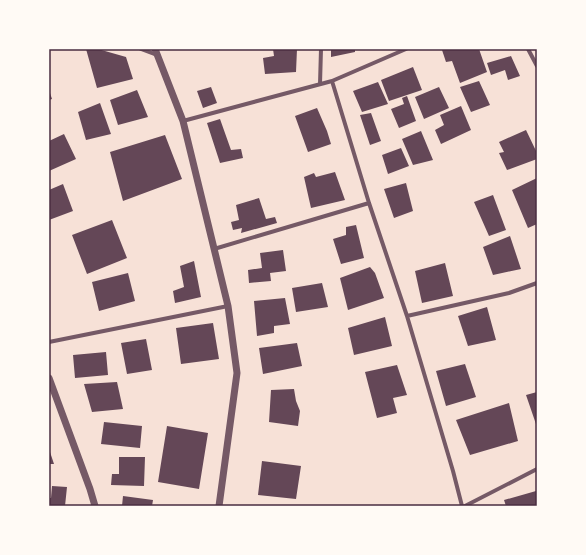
<svg xmlns="http://www.w3.org/2000/svg" width="586" height="555" font-family="Mulish,sans-serif">
  <style>
    .building { fill: #644757 }
    .lines { fill: none; stroke-linecap: round; stroke-linejoin: round }
    .minor { stroke: #755966; stroke-width: 4 }
    .tertiary { stroke: #755966; stroke-width: 7 }
    .neatline { fill: none; stroke: #4a2c40; stroke-width: 1.5 }
  </style>
  <rect width="100%" height="100%" fill="#f7e1d7"/>
  <path class="building" d="M86,49H98L126,57L133,79L97,88Z
    M273,49H297L296,72L265,74L263,58L274,56Z
    M331,49H355V52L331,57Z
    M444,49H479L487,72L460,83L452,61L446,62L442,50Z
    M511,56L520,76L508,80L505,70L491,75L487,63Z
    M413,67L422,90L389,101L381,80Z
    M479,81L490,105L471,112L460,87Z
    M378,82L388,104L362,112L353,91Z
    M211,87L217,103L203,108L197,91Z
    M439,87L449,108L424,119L415,97Z
    M49,90L52,99L49,100Z
    M137,90L148,117L118,125L110,100Z
    M407,96L416,121L399,128L391,109L404,104L402,98Z
    M100,103L111,134L86,140L78,112Z
    M461,106L471,130L441,144L435,130L444,125L440,115Z
    M317,108L327,131L331,144L308,152L295,116Z
    M371,113L381,141L370,145L360,115Z
    M220,119L231,150L241,149L243,158L220,163L207,123Z
    M526,130L537,153V159L507,170L499,153L504,152L499,142Z
    M421,131L433,160L413,165L402,139Z
    M64,134L76,159L49,171V141Z
    M165,135L182,179L123,201L110,152Z
    M401,148L409,166L388,174L382,155Z
    M335,172L345,200L311,208L304,177L314,173L316,177Z
    M537,178V224L528,228L512,190Z
    M406,183L413,211L394,218L384,189Z
    M63,184L73,211L49,220V190Z
    M493,195L506,230L489,236L474,202Z
    M259,198L266,219L275,217L277,223L241,233L242,228L233,230L231,222L239,220L236,205Z
    M112,220L127,258L87,274L72,235Z
    M356,225L364,258L341,264L333,239L346,235V227Z
    M510,236L521,269L493,275L483,247Z
    M283,250L286,271L270,273L271,281L249,283L248,270L262,268L260,253Z
    M194,261L201,297L175,303L173,291L184,287L180,266Z
    M445,263L453,296L422,303L415,271Z
    M370,267L375,273L384,298L348,310L340,278Z
    M128,273L135,301L99,311L92,282Z
    M322,283L328,307L296,312L292,288Z
    M285,298L290,324L274,326V333L257,336L254,301Z
    M487,307L496,340L468,346L458,316Z
    M385,317L392,346L354,355L348,328Z
    M213,323L219,359L181,364L176,328Z
    M146,339L152,370L127,374L121,343Z
    M297,343L302,366L263,374L259,348Z
    M106,352L108,375L75,378L73,355Z
    M465,364L476,397L446,406L436,371Z
    M397,365L407,395L393,398L397,413L377,418L365,372Z
    M117,382L123,409L92,412L84,384Z
    M294,389L296,401L300,411L298,426L269,422L271,390Z
    M537,392V427L526,395Z
    M509,403L518,441L470,455L456,420Z
    M104,422L142,426L140,448L101,444Z
    M167,426L208,433L199,489L158,482Z
    M49,449L54,464H49Z
    M119,457H145L144,486L111,485L112,474H119Z
    M262,461L301,466L296,499L258,495Z
    M52,486L67,487L65,506H49V498H51Z
    M536,491L537,494V506H506L504,500Z
    M123,496L153,500L152,506H122Z"/>
  <g class="lines">
    <path class="minor" d="M141,49L157,55
      M528,49L537,66
      M332,81L369,203L407,316L453,471L462,506
      M320,84L321,49
      M183,121L332,81L406,49
      M214,249L369,203
      M407,316L509,293L537,283
      M49,342L228,306
      M465,506L537,469"/>
    <path class="tertiary" d="M155,49L183,121L228,306L237,373L219,506
      M49,378L90,489L95,506"/>
  </g>
  <rect width="586" height="555" fill="none" stroke="#fffaf5" stroke-width="100"/>
  <rect x="50" y="50" width="486" height="455" class="neatline"/>
</svg>
